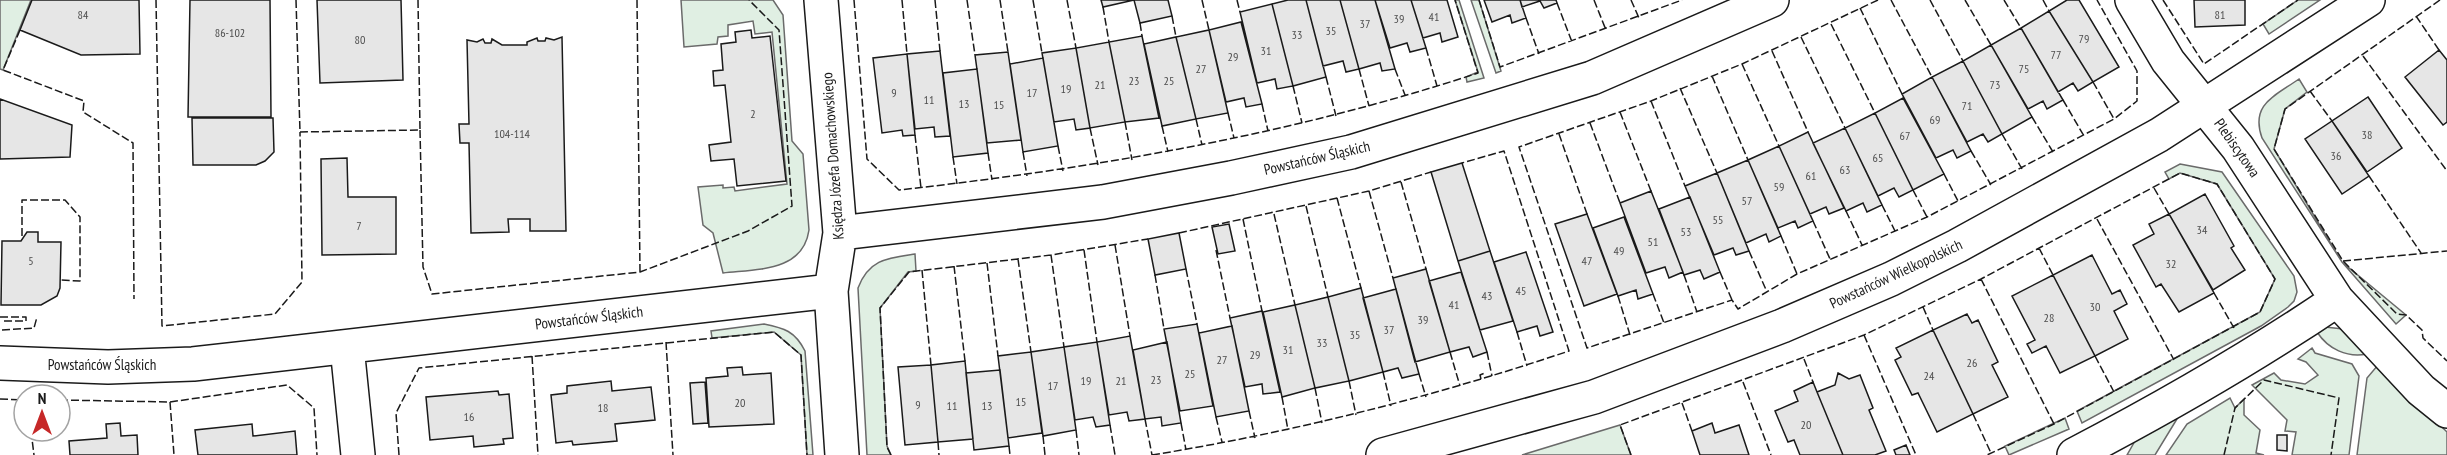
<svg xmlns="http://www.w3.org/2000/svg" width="2447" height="455" font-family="'PT Sans Narrow',sans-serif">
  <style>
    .green { fill: #e0efe3; stroke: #6a6a6a; stroke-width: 1.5 }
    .building { fill: #e6e6e6; stroke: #1a1a1a; stroke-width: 1.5 }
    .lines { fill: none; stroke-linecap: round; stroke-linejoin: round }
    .street-casing { stroke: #1a1a1a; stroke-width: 36 }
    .street { stroke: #fff; stroke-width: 33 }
    .fence { stroke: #1a1a1a; stroke-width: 1.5; stroke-dasharray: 8 3; stroke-linecap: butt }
    .labels { text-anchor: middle; stroke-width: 4.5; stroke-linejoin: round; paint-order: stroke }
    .number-label { font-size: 12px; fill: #4d4d4d }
    .street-label { font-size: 15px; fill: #1a1a1a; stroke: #fff }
  </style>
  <rect width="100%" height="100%" fill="#fff"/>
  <path class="green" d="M0,0H31L3,70L0,69Z
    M681,0H773L783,15L792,141L803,154L809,230C803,272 757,269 723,273L713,233L703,225L698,187L723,185V188L734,187L735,191L787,184L772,32L755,34L753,21L728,25V36L718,37L717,44L684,47Z
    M1455,0H1459L1484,78L1467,82L1466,77L1478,72Z
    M1471,0H1479L1501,71L1496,73Z
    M2298,0H2320L2269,34L2263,24Z
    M2299,79L2307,92L2285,109L2274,149L2342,262L2406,315L2396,324L2342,262L2262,138C2250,104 2275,96 2299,79Z
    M2180,164L2222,172L2294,276L2297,292L2294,301L2288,307L2261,326L2082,423L2077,411L2260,312L2275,279L2217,184L2180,173L2169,179L2165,172Z
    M915,254L916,271L908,272L880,308L887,446L891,455H867L858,288C869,259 888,258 915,254Z
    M764,324C784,328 795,331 805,351L813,455H807L801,355L774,332L712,338L711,331Z
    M2325,327L2343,329L2367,354C2347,358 2328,349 2317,332Z
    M2312,348L2315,353L2352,364L2359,376L2349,455H2292L2296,432L2285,431L2287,420L2252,385L2274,373L2281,380L2305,384L2318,375L2306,362L2298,359Z
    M2378,365L2447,432V455H2357L2367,378Z
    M2230,398L2235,408L2244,399V415L2260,430L2256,453L2264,455H2166L2187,424Z
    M2180,414L2155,455H2127L2135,441Z
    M2065,418L2069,429L2009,455L2005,446Z
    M1620,425L1631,455H1522Z"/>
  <path class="building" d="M32,0H139L140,54L81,55L20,30Z
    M190,0H270L271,117H188Z
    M317,0H401L403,80L320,83Z
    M1101,0H1134L1103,7Z
    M1134,0H1168L1172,16L1140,23Z
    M1288,0H1306L1326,77L1293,86L1272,4Z
    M1306,0H1340L1359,69L1346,72L1343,61L1323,66Z
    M1340,0H1375L1395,69L1382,71L1380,63L1359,69Z
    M1375,0H1411L1426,48L1410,52L1407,43L1390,48Z
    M1411,0H1447L1458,37L1442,42L1440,33L1423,38Z
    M1484,0H1520L1526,18L1512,23L1510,15L1492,22Z
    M1520,0H1556L1557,3L1544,8L1540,1L1522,7Z
    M2067,0H2079L2119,67L2093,82L2049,11Z
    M2194,0H2245V25L2195,27Z
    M1272,4L1293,86L1277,89L1275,79L1257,83L1240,12Z
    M2049,11L2093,82L2078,91L2073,83L2058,92L2021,28Z
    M1241,22L1262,104L1246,107L1244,98L1226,102L1209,30Z
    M2021,28L2063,100L2047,109L2043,101L2028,109L1991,45Z
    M751,30L752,38L770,36L786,181L737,186L734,159L711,161L709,145L731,142L725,85L714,86L713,71L723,70L721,44L736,42L735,32Z
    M1209,30L1228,113L1196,119L1176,37Z
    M1142,36L1159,118L1125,122L1109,42Z
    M562,37L566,231H530V219H508L509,232L471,233L469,143H460L459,124H469L467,40L477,42L483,39L485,43H491L492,39L502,45H527V42L537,38L538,41H545L546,38L554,40Z
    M1176,37L1196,119L1162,126L1144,44Z
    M1109,42L1125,122L1090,128L1076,48Z
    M1991,45L2032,117L2002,134L1963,61Z
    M1076,48L1090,128L1076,130L1074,119L1054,122L1042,53Z
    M2439,50L2447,60V122L2443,125L2405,77Z
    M940,51L950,136L935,137L934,127L915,129L907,54Z
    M1008,52L1021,140L987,143L975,55Z
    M907,54L915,135L903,136L902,130L882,133L873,58Z
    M1043,58L1058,146L1023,152L1010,64Z
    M1963,61L2002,134L1988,142L1983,134L1967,142L1932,77Z
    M977,69L988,153L953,157L943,73Z
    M1932,77L1971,151L1957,158L1953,150L1936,158L1902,94Z
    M2368,97L2402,148L2367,172L2332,121Z
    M1903,98L1944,174L1913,190L1875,113Z
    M0,99L72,125L70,157L0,159Z
    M1875,113L1913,190L1899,197L1894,188L1878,196L1845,128Z
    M192,118H273L274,152L265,161L256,165H193Z
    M2332,121L2369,176L2342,194L2305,139Z
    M1845,128L1882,205L1867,212L1863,203L1846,211L1813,143Z
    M1808,132L1844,208L1829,214L1826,207L1810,214L1779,146Z
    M1779,146L1813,221L1798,228L1795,221L1778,228L1748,160Z
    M347,158L348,197H396V254L322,255L321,159Z
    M1748,160L1781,236L1769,242L1766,234L1746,243L1717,173Z
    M1462,163L1490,251L1458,261L1431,172Z
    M1717,173L1749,251L1736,255L1733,248L1714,255L1685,186Z
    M1651,191L1683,272L1669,278L1665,267L1646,273L1620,203Z
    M2205,194L2234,246L2231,248L2245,270L2213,290L2169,214Z
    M1690,197L1720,272L1704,279L1700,270L1684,275L1659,209Z
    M1587,214L1617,294L1584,306L1555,224Z
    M2169,214L2214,293L2179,312L2161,284L2156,287L2133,245L2154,234L2149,224Z
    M1624,217L1653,294L1638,299L1636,290L1618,296L1593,228Z
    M1229,224L1235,251L1218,254L1212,227Z
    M27,232H38V242H61L60,288L57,296L41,305H1L2,241H21Z
    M1179,233L1186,269L1155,275L1148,239Z
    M1490,251L1513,321L1480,330L1458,261Z
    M1526,252L1553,332L1540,336L1537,326L1517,332L1494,262Z
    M2092,255L2112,294L2120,290L2127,304L2114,311L2128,339L2095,356L2053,275Z
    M1426,269L1450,352L1415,362L1393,278Z
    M1461,272L1487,352L1473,357L1469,347L1450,352L1429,281Z
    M2053,275L2095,356L2060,373L2046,346L2032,353L2027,344L2035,340L2012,296Z
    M1361,288L1383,372L1349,381L1328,297Z
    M1396,289L1419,374L1402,378L1398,368L1383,372L1363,298Z
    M1328,297L1349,381L1315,388L1295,305Z
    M1295,305L1315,388L1282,397L1263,312Z
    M1262,311L1280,392L1263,394L1262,384L1245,387L1230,318Z
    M1967,314L1972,323L1978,320L1998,362L1992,365L2008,397L1973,414L1933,330Z
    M1197,324L1213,406L1180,411L1164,329Z
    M1232,326L1249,411L1216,417L1199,333Z
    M1933,330L1973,414L1937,432L1918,393L1912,395L1895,360L1901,357L1896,348Z
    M1130,336L1145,419L1129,421L1127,412L1109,415L1097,342Z
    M1097,342L1110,425L1096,427L1093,417L1075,420L1064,347Z
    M1167,342L1181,423L1162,426L1161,417L1145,419L1133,350Z
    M1064,347L1076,430L1043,436L1031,352Z
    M1031,352L1042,433L1008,438L998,356Z
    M965,361L973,439L938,442L931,365Z
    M931,365L938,442L905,445L898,367Z
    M742,367L743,375L771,373L774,424L709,427L706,378L728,376L727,368Z
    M1000,370L1009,446L974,450L966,373Z
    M1838,373L1849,379L1860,375L1873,408L1869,410L1886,451L1875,455H1843L1817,392L1835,385Z
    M611,381L612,391L651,387L655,420L615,424L617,441L573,445L572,441L556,443L551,395L567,393V386Z
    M705,382L708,423L693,424L690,383Z
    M1813,382L1817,392L1843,455H1800L1794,440L1788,442L1775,411L1798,401L1794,391Z
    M498,391L499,395L509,394L513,438L503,439L504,444L474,447L473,436L430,440L426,397Z
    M120,423L121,436L137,435L138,455H70L69,441L107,438L106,424Z
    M1712,423L1715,433L1739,425L1749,455H1700L1692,431Z
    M252,424L253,436L295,431L297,455H198L195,430Z
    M2277,435H2287V451L2277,450Z
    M1906,445L1910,455H1896L1894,450Z"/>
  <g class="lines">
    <g class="street-casing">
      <path id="street" d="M821,0L840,233L831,291L842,455
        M2132,0L2168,61L2238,148L2337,300L2421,390L2447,411
        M840,233L1103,202L1231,178L1351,152L1592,78L1772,0
        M347,347L358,455
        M0,363L108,367L193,364L831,291
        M1383,455L1594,397L1782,326L1891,279L1957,246L2159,135L2368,0
        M2074,455C2164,408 2253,357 2337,300"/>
    </g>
    <use href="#street" class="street"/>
    <path class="fence" d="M156,0L162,326L275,314L302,282L300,132
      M296,0L300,132L420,130L418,0
      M637,0L640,272
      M854,0L867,159L899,190C1096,168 1290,135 1478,73L1455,0
      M902,0L907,54
      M935,0L940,51
      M967,0L975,55
      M1000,0L1008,52
      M1033,0L1042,53
      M1067,0L1076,48
      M1202,0L1209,30
      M1237,0L1240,12
      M1479,0L1500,67L1682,0
      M1594,0L1606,30
      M1631,0L1639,18
      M1878,0L1742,64L1651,101L1519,147L1587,348L1732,300L1738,309L1797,274L1927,217L2114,119L2137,101V71L2097,0
      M1891,0L1932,77
      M1930,0L1963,61
      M1965,0L1991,45
      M2004,0L2021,28
      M2043,0L2049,11
      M2163,0L2204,64L2298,0
      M2440,0L2285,109L2274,149L2343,261L2397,314L2406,315L2422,330L2423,338L2447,361
      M1557,3L1572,42
      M1103,7L1109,42
      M1860,8L1902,94
      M1172,16L1176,37
      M2416,16L2439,50
      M1526,18L1539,54
      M1140,23L1142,36
      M1831,24L1875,113
      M20,30L3,70L84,101L83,112L133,143L134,299
      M1801,37L1845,128
      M1426,48L1437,86
      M1772,51L1808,132
      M2363,56L2447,171
      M1742,64L1779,146
      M1359,69L1369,106
      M1395,69L1405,95
      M1712,76L1748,160
      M1326,77L1336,116
      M2093,82L2114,119
      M1293,86L1302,123
      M1680,88L1717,173
      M2310,91L2332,121
      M2063,100L2084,136
      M1651,101L1685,186
      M1262,104L1268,131
      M1620,112L1651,191
      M1228,113L1234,138
      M2032,117L2053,152
      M1196,119L1202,145
      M1125,122L1132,160
      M1590,123L1620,203
      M1162,126L1168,152
      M1090,128L1098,165
      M420,130L423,267L432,294L640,272L748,231L792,206L779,30L749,0
      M1559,134L1587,214
      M2002,134L2022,169
      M915,135L921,188
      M1058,146L1063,171
      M1971,151L1991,185
      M1023,152L1027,176
      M988,153L992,180
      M953,157L957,184
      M1944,174L1958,201
      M2369,176L2421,253
      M1401,182L1426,269
      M2154,188L2169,214
      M1913,190L1927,217
      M1369,191L1393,278
      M1337,198L1361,288
      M1882,205L1895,231
      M1306,206L1328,297
      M1846,211L1862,245
      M1274,214L1295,305
      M1243,219L1262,311
      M2097,219L2174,360
      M1813,221L1830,259
      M1179,233L1369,191L1431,172
      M22,236V200H65L80,217V281L60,280
      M1781,236L1797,274
      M1115,245L1130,336
      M2039,248L2053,275
      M1084,250L1097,342
      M1216,250L1230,318
      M1749,251L1767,292
      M1051,255L1064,347
      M1018,259L1031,352
      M2343,261L2447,251
      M987,263L998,356
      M954,266L965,361
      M1186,269L1197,324
      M922,270L931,365
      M1720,272L1732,300
      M1155,275L1164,329
      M1684,275L1697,312
      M1981,279L2054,424
      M2214,293L2234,328
      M1653,294L1664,323
      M1618,296L1630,335
      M1923,307L1933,330
      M0,317H26V321H1
      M2,330L34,328L37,317
      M1517,332L1527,366
      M1864,335L1916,455
      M666,342L673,455
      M1450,352L1460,386
      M1487,352L1492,376
      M532,356L538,455
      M2095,356L2114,392
      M1804,359L1813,382
      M1383,372L1391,406
      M1419,374L1426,397
      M1481,379L1480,375L1485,373
      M1349,381L1356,415
      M1743,382L1771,455
      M1315,388L1322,423
      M1282,397L1288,430
      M0,399L24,400
      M60,400L170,402L287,385L314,408L317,455
      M170,402L174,455
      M1682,403L1692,431
      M1249,411L1255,438
      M1973,414L1991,453
      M1216,417L1222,442
      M1145,419L1152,455
      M1181,423L1186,450
      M1110,425L1115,455
      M1076,430L1079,455
      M31,431L34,455
      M1043,436L1045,455
      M938,442L939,455
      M1009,446L1010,455
      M399,455L396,413L419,368L774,332L801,355L807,455
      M891,455L887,447L880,308L909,272L1051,255L1148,239
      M1152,455C1294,432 1432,397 1569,351L1504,151L1462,163
      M1631,455L1620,425L1864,335L1981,279L2180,173L2217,184L2275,279L2260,312L2054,424L1987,455
      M2224,455L2235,408L2264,380L2339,398L2331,455"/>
  </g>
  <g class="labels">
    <g class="number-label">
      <text x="83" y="19">84</text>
      <text x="2220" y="19">81</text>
      <text x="1434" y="21">41</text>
      <text x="1399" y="23">39</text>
      <text x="1365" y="28">37</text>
      <text x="1331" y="35">35</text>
      <text x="230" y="37">86-102</text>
      <text x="1297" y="39">33</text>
      <text x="2084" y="43">79</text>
      <text x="360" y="44">80</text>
      <text x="1266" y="55">31</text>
      <text x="2056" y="59">77</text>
      <text x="1233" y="61">29</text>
      <text x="1201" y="73">27</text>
      <text x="2024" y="73">75</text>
      <text x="1134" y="85">23</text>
      <text x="1169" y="85">25</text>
      <text x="1100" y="89">21</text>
      <text x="1995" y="89">73</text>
      <text x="1066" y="93">19</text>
      <text x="894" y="97">9</text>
      <text x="1032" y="97">17</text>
      <text x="929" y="104">11</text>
      <text x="964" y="108">13</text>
      <text x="999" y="109">15</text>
      <text x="1967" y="110">71</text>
      <text x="753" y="118">2</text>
      <text x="1935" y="124">69</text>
      <text x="512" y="138">104-114</text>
      <text x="2367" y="139">38</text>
      <text x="1905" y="140">67</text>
      <text x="2336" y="160">36</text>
      <text x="1878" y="162">65</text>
      <text x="1845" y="174">63</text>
      <text x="1811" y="180">61</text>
      <text x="1779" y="191">59</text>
      <text x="1747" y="205">57</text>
      <text x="1718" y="224">55</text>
      <text x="359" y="230">7</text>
      <text x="2202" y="234">34</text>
      <text x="1686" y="236">53</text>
      <text x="1653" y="246">51</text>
      <text x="1619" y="255">49</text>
      <text x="31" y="265">5</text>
      <text x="1587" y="265">47</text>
      <text x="2171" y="268">32</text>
      <text x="1521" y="295">45</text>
      <text x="1487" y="300">43</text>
      <text x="1454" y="309">41</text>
      <text x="2095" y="311">30</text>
      <text x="2049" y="322">28</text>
      <text x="1423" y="324">39</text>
      <text x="1389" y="334">37</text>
      <text x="1355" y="339">35</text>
      <text x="1322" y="347">33</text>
      <text x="1288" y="354">31</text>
      <text x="1255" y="359">29</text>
      <text x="1222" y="364">27</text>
      <text x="1972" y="367">26</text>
      <text x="1190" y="378">25</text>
      <text x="1929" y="380">24</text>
      <text x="1156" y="384">23</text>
      <text x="1086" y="385">19</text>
      <text x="1121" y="385">21</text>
      <text x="1053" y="390">17</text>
      <text x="1021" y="406">15</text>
      <text x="740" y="407">20</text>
      <text x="918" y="409">9</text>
      <text x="952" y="410">11</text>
      <text x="987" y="410">13</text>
      <text x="603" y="412">18</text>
      <text x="469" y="421">16</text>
      <text x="1806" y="429">20</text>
    </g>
    <g class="street-label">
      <text transform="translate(2237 148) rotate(55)" y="5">Plebiscytowa</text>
      <text transform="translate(833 156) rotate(-94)" y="5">Księdza Józefa Domachowskiego</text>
      <text transform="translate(1317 158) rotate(-13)" y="5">Powstańców Śląskich</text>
      <text transform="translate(1896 274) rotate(-25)" y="5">Powstańców Wielkopolskich</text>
      <text transform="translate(589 318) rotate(-7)" y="5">Powstańców Śląskich</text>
      <text x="102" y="370">Powstańców Śląskich</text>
    </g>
  </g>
  <g transform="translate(42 413)"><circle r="28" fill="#ffffff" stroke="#a3a3a3" stroke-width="1.5"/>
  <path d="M0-4.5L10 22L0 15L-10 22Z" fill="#c62828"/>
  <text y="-9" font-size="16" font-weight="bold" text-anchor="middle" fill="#1a1a1a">N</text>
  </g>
</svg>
